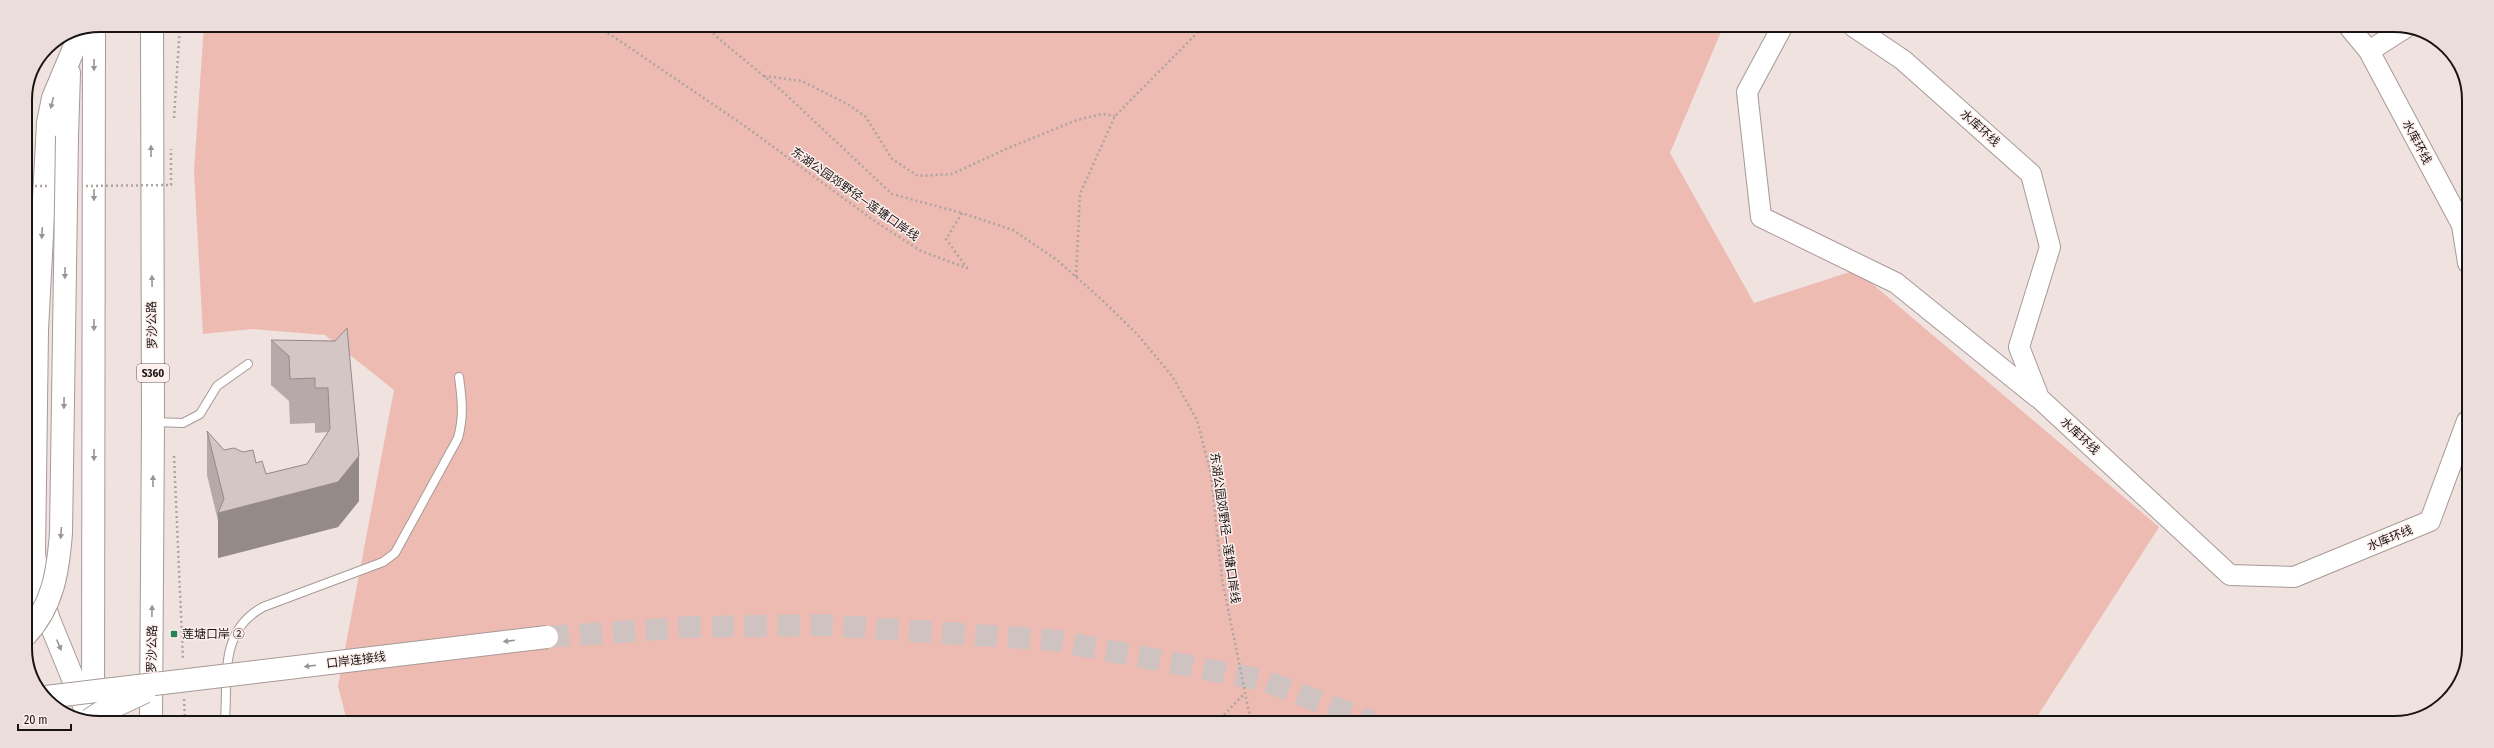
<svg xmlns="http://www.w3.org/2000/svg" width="2494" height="748" font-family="'Fira Sans Condensed','Noto Sans SC',sans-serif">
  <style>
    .green { fill: #edbbb2 }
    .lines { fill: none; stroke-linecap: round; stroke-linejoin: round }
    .motorway-tunnel { stroke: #cfc3c1; stroke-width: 22; stroke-dasharray: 22 11; stroke-linecap: butt }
    .service-casing { stroke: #a69a97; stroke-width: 10 }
    .tertiary-casing { stroke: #a69a97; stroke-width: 22 }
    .trunk-casing { stroke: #a69a97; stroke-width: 24 }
    .path { stroke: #afa4a2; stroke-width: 2.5; stroke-dasharray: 2 3; stroke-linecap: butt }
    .service { stroke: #fff; stroke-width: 8 }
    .tertiary { stroke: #fff; stroke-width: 20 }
    .trunk { stroke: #fff; stroke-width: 22 }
    .trunk-bridge-casing { stroke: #a69a97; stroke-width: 24; stroke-linecap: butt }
    .motorway-bridge-casing { stroke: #a69a97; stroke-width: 24; stroke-linecap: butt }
    .path-bridge { stroke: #afa4a2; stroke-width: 2.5; stroke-dasharray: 2 3; stroke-linecap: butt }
    .trunk-bridge { stroke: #fff; stroke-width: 22 }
    .motorway-bridge { stroke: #fff; stroke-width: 22 }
    .wall { fill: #b5aaa9 }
    .shaded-wall { fill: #948b89 }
    .building { fill: #d3c6c4; stroke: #948b89 }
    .oneway { fill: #989595 }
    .poi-dot { fill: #278257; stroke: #fdefec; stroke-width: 1.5 }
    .labels { text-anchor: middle; stroke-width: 3; stroke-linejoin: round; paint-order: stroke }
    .shield { fill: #fdefec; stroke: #5d5655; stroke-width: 1 }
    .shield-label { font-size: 11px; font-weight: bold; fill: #191414 }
    .street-label { font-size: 12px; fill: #191414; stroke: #fdefec }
    .poi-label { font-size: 12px; fill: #191414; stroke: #fdefec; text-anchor: start }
    .rim { fill: none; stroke: #191414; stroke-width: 2 }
  </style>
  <rect width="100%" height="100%" fill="#efe2df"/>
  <path class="green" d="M204,25L1723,27L1670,153L1754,303L1856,270L2159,527L2033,723L347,721L338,686L394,390L325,335L252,329L203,334L194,171Z"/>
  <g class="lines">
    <path class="motorway-tunnel" d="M547,637L691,627L825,625L1052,640L1263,680L1372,722"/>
    <g class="service-casing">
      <path id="service" d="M154,422L183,423L200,414L217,386L248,364
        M225,721C228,676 219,631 263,607L383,562L395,553L458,438C464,417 462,399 459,377"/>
    </g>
    <g class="tertiary-casing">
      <path id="tertiary" d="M1782,27L1747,92L1761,217L1896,283L2037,397
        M1854,27L1903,60L2031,174L2050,247L2019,347L2039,398L2230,575L2294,577L2430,521L2467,421
        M2350,28L2369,51L2462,225L2468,263
        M2369,51L2405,28
        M25,589L34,556"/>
    </g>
    <g class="trunk-casing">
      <path id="trunk" d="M82,29L53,98L48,123L37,330L34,554L39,587L49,620L90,720
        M67,136L69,73
        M93,711L94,26
        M151,720L153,422L152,25"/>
    </g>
    <path class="path" d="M589,26L611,35L742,124L876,222L921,251L967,268L946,239L962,213L1013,230L1057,260L1101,299L1137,334L1172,376L1197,420L1211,475L1222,579L1251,722
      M706,26L719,39L781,90L892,194L962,213
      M764,76L802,81L849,105L866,117L892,159L918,176L952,174L1006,149L1077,120L1102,114L1115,116
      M174,118L180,25
      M1076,277L1080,194L1115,116L1204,26
      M174,456L183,660
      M184,699L185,720
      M1217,722L1245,693"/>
    <use href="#service" class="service"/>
    <use href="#tertiary" class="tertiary"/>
    <use href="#trunk" class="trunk"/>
    <g class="trunk-bridge-casing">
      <path id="trunk-bridge" d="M25,636C53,606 58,572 61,533L67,136"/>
    </g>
    <g class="motorway-bridge-casing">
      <path id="motorway-bridge" d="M46,697L547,637
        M89,720L100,713L145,692"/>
    </g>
    <path class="path-bridge" d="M25,186H47
      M86,186L171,185V149"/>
    <use href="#trunk-bridge" class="trunk-bridge"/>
    <use href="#motorway-bridge" class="motorway-bridge"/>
  </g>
  <path class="wall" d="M271,340L335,341L359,501L338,527L218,558V521L207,475V431L224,450L256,463L266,474L307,464L328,432L315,433V423L290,424L289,401L271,385Z"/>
  <path class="shaded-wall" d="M359,456V501L338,527L218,558V513Z"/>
  <path class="building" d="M347,328L359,456L338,482L218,513L224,499L207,431L224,450L234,448L243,452L253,450L256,463L262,461L266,474L307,464L330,429L328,388H315V378L290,379L289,356L271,340L335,341Z"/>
  <defs><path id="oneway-solid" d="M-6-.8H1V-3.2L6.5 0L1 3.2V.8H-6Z"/></defs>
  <g class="oneway">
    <use href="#oneway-solid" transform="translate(94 65) rotate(90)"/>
    <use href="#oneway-solid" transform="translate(52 103) rotate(104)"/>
    <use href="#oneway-solid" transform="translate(151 151) rotate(-90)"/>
    <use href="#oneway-solid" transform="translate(94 195) rotate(90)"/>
    <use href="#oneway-solid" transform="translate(42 233) rotate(93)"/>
    <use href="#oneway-solid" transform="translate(65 273) rotate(91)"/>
    <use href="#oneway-solid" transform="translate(152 281) rotate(-91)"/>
    <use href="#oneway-solid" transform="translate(94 325) rotate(90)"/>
    <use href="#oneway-solid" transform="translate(64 403) rotate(91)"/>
    <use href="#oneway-solid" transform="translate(94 455) rotate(90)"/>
    <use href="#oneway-solid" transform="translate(153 481) rotate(-90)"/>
    <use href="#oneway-solid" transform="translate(61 533) rotate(94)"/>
    <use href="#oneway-solid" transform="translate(152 611) rotate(-89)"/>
    <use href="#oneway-solid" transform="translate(509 641) rotate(173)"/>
    <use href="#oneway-solid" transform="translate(59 645) rotate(67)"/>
    <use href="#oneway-solid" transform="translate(310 666) rotate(173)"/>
  </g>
  <rect class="poi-dot" x="170" y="630" width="8" height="8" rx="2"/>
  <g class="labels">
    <rect class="shield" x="137" y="364" width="32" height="18" rx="3"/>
    <g class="shield-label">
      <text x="153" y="377">S360</text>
    </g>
    <g class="street-label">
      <text transform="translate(1980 128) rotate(42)" y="4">水库环线</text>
      <text transform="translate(2417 142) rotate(62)" y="4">水库环线</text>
      <text transform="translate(855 194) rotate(35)" y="4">东湖公园郊野径—莲塘口岸线</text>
      <text transform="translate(152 325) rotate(-91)" y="4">罗沙公路</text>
      <text transform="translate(2080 436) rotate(43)" y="4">水库环线</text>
      <text transform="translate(1225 528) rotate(82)" y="4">东湖公园郊野径—莲塘口岸线</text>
      <text transform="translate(2390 538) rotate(-22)" y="4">水库环线</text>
      <text transform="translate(152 649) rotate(-89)" y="4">罗沙公路</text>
      <text transform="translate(356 660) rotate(-7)" y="4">口岸连接线</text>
    </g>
    <g class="poi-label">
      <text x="182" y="638">莲塘口岸 ②</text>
    </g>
  </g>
  <path d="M0 0H2494V748H0ZM100 32H2394A68 68 0 0 1 2462 100V648A68 68 0 0 1 2394 716H100A68 68 0 0 1 32 648V100A68 68 0 0 1 100 32Z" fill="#ebdddb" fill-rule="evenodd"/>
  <path class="rim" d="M100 32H2394A68 68 0 0 1 2462 100V648A68 68 0 0 1 2394 716H100A68 68 0 0 1 32 648V100A68 68 0 0 1 100 32Z"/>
  <path d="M18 724v6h53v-6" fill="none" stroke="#191414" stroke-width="2"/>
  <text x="24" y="724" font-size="12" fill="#191414" stroke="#fdefec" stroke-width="3" paint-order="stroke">20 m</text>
</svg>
